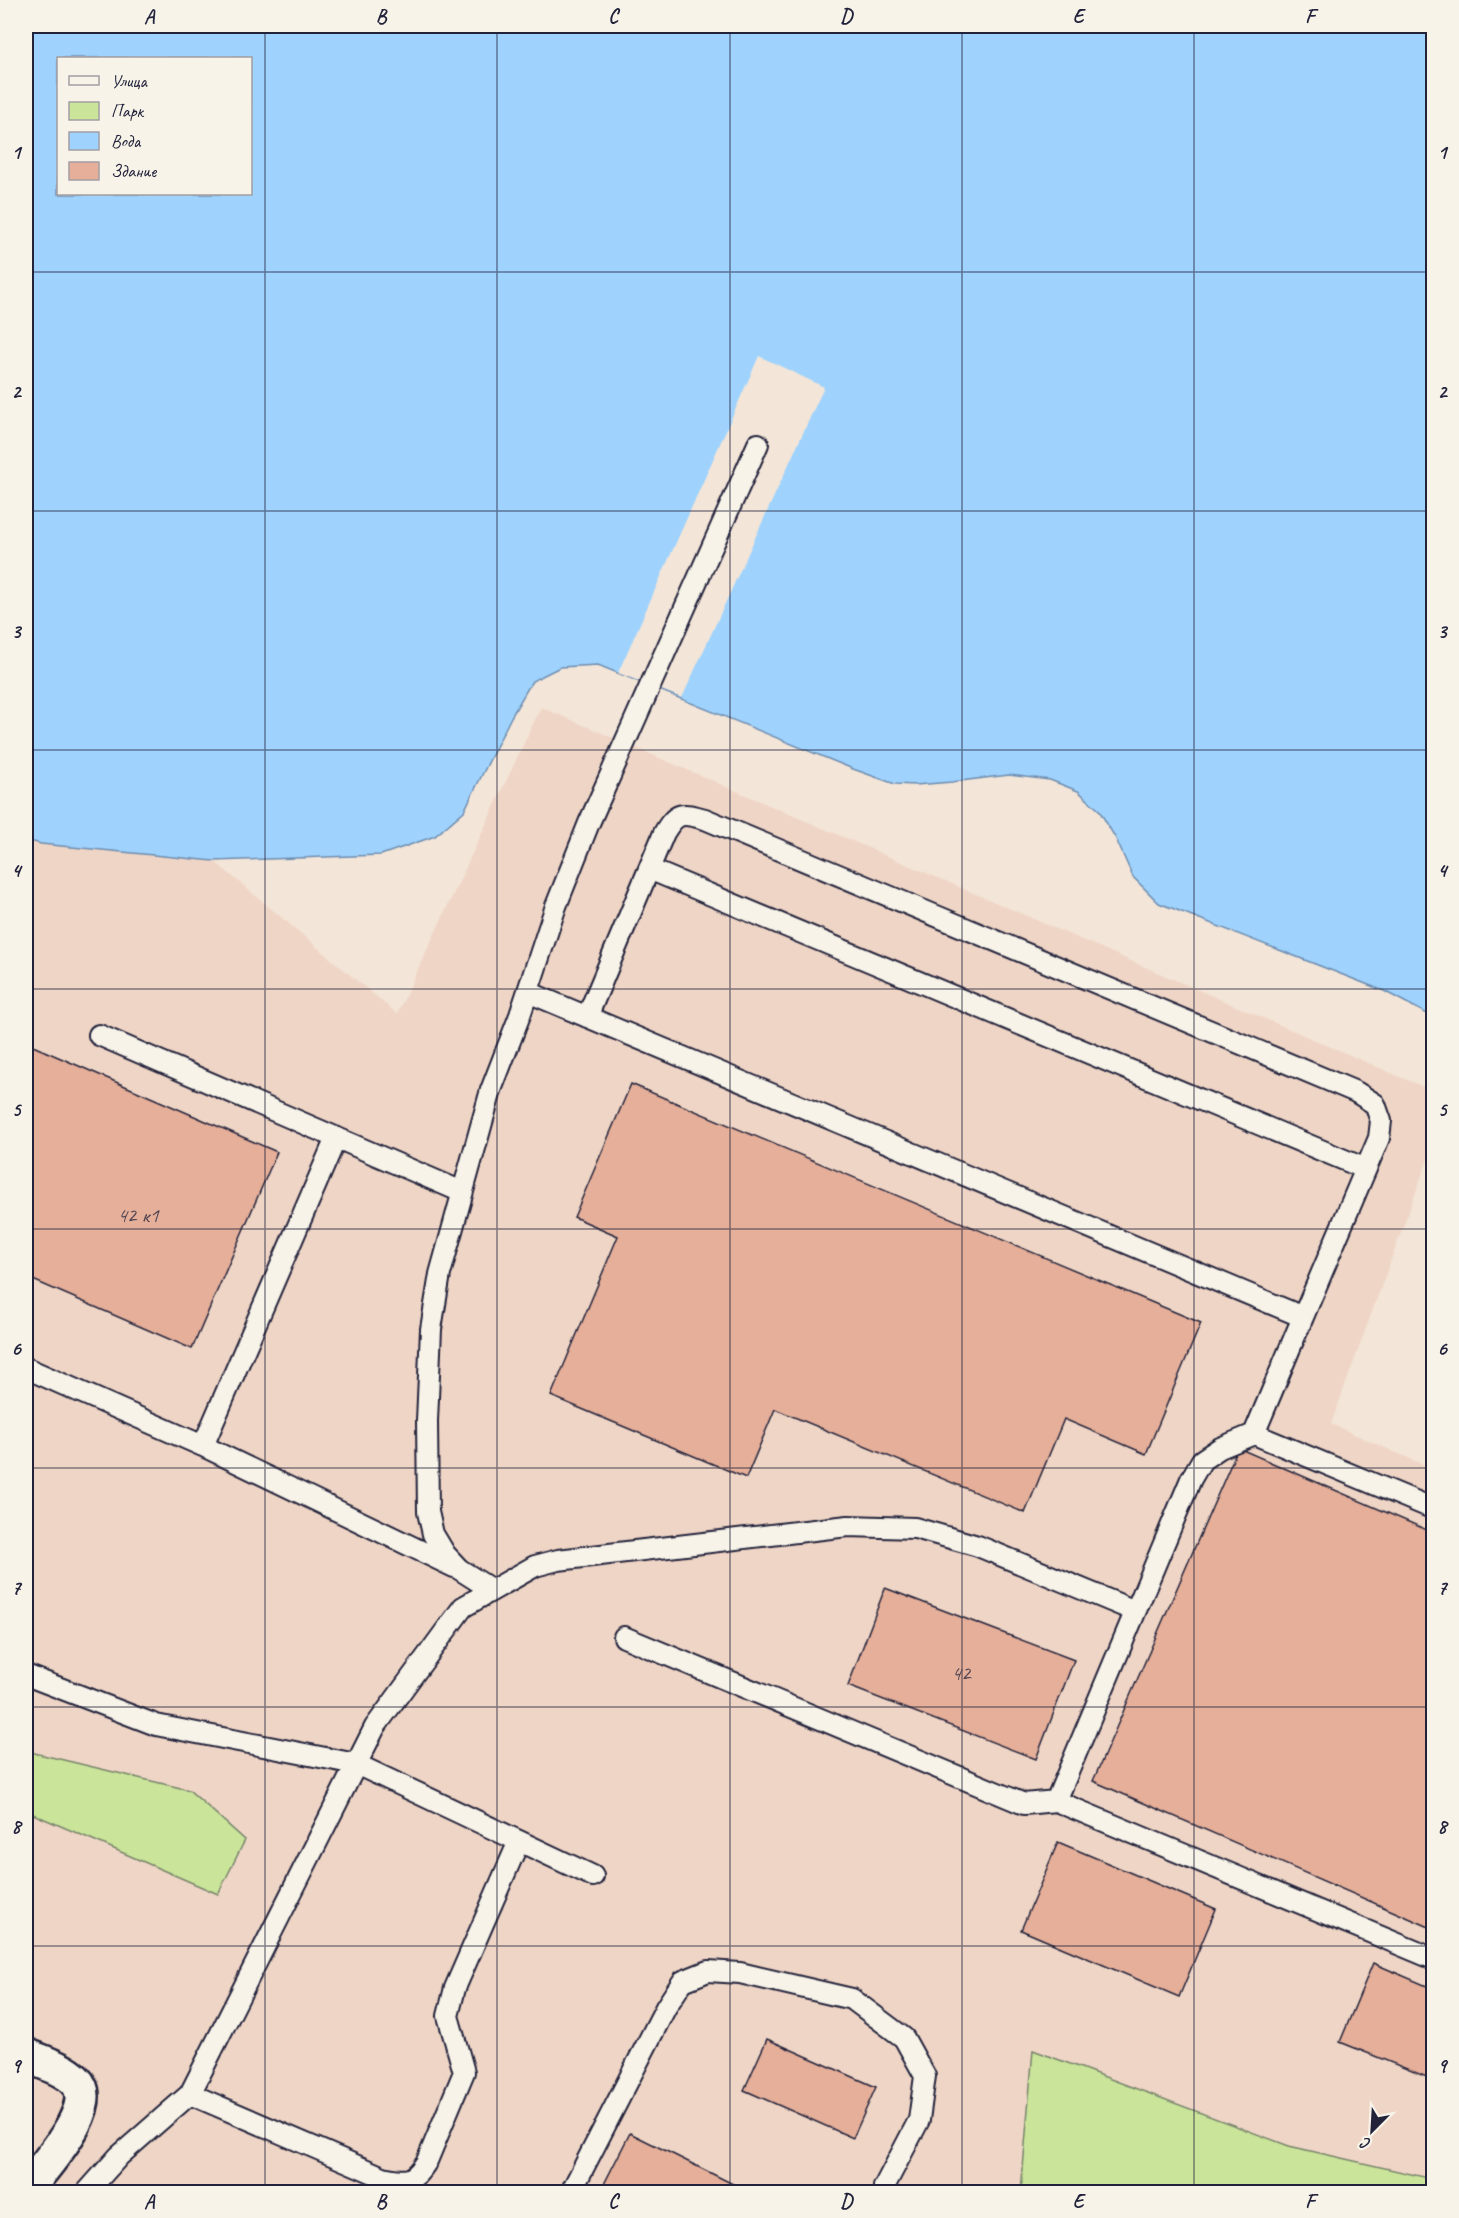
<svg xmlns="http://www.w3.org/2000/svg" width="1459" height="2218" font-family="Caveat,sans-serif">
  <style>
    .built { fill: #efd5c5 }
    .green { fill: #cae49a; stroke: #76836a; stroke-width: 1.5 }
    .water { fill: #9fd3fd; stroke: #6d8caf; stroke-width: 1.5; fill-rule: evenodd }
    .pier { fill: #f3e5d8 }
    .building { fill: #e5af99; stroke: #22223b; stroke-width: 1.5 }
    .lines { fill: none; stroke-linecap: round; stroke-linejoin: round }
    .lane-casing { stroke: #22223b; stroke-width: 24 }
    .street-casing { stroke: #22223b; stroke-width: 38 }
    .lane { stroke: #f7f3e8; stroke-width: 20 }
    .street { stroke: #f7f3e8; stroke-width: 33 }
    .grid { fill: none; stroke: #22223b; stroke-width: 1.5; stroke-opacity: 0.55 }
    .labels { text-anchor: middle; stroke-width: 6; stroke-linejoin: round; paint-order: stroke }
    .number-label { font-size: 21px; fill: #534552 }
    .neatline { fill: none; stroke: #22223b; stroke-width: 2 }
    .grid-label { font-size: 20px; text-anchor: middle; font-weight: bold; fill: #22223b }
  </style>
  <rect width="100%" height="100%" fill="#f3e5d8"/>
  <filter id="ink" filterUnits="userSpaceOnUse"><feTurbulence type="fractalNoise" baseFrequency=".0167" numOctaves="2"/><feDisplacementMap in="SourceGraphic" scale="12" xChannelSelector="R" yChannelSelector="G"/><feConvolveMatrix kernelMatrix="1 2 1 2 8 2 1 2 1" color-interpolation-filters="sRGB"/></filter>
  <g filter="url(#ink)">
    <path class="built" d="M541,707L1433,1091V1145L1331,1424L1433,1469L1434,2163L1414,2192H26V840L41,844L214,861L397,1014Z"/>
    <path class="green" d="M26,1751L189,1790L245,1840L218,1894L26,1811Z
      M1033,2050L1289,2146L1433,2179V2192H1021Z"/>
    <path class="water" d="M26,26H1433V1017L1384,991L1159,903L1133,877L1116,839L1099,810L1078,791L1050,780L1009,775L952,782L915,785L895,784L853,769L598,665L560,667L532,681L511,717L464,811L435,836L381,855L214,861L41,844L26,840ZM58,58H250V194H58Z"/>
    <path class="pier" d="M759,356L824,387L682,698L618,673Z"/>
    <path class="building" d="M26,1043L277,1152L192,1349L26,1277Z
      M631,1084L1201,1323L1146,1454L1064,1419L1025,1513L775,1409L746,1478L551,1396L618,1236L574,1217Z
      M1238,1448L1434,1533V1929L1093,1781Z
      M885,1588L1074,1660L1036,1759L848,1686Z
      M1058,1842L1216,1909L1179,1997L1021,1930Z
      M1373,1963L1434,1989V2080L1340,2042Z
      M767,2039L876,2087L853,2138L744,2090Z
      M630,2133L749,2192H600Z"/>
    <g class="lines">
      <g class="lane-casing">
        <path id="lane" d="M649,869L1366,1169
          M528,992L1303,1317L1254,1434L1220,1448L1202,1460L1191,1479L1056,1801L1434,1959
          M587,1017L664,833C677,811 682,813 705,819L1356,1092L1375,1104L1381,1121L1379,1138L1303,1317
          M99,1035L462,1192
          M26,1368L203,1446L454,1567
          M1254,1434L1434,1509
          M203,1446L336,1138
          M492,1590L459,1569L445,1554L433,1534L428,1512L427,1421L431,1329L440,1274L491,1090L520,1015L556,906L589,823L758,444
          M624,1637L1024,1804L1056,1801
          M26,1675L156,1725L356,1764L593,1876
          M190,2094L383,2177C407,2182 413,2183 427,2161L464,2072L448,2016L455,1988L519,1841
          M87,2192L119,2156L190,2094L375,1727L463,1607L535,1566L558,1560L848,1526L915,1528L978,1546L1135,1611
          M571,2192L666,2007L683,1981L708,1971L740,1973L852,1999L904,2038L925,2076L919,2120L884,2187"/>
      </g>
      <g class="street-casing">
        <path id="street" d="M26,2055C41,2062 63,2068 75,2080C102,2106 42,2168 26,2190"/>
      </g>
      <use href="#lane" class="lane"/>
      <use href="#street" class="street"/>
    </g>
  </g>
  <path class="grid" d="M265,26V2192M497,26V2192M730,26V2192M962,26V2192M1194,26V2192M26,272H1434M26,511H1434M26,750H1434M26,989H1434M26,1229H1434M26,1468H1434M26,1707H1434M26,1946H1434"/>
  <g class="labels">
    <g class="number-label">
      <text x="138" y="1222">42 к1</text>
      <text x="961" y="1680">42</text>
    </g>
  </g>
  <rect width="1459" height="2218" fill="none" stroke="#f7f3e8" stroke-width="66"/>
  <rect x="57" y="57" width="195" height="138" fill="#f7f3e8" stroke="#a29fa3" stroke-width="1.5"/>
  <rect x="69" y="76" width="30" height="9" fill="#f7f3e8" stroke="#a29fa3" stroke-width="1.5"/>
  <text x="111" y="87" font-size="18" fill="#22223b">Улица</text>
  <rect x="69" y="102" width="30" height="18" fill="#cae49a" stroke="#a29fa3" stroke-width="1.5"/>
  <text x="111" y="117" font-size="18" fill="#22223b">Парк</text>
  <rect x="69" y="132" width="30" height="18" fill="#9fd3fd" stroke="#a29fa3" stroke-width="1.5"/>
  <text x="111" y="147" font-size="18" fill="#22223b">Вода</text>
  <rect x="69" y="162" width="30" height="18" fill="#e5af99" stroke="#a29fa3" stroke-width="1.5"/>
  <text x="111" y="177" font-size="18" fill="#22223b">Здание</text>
  <g transform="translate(1372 2131) rotate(204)" stroke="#f7f3e8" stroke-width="4.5" paint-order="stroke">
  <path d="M0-4.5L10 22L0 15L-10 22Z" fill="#22223b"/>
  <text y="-9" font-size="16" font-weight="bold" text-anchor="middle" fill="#22223b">С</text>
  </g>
  <rect x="33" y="33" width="1393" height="2152" class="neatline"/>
  <g class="grid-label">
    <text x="149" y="23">A</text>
    <text x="381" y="23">B</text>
    <text x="613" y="23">C</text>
    <text x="846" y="23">D</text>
    <text x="1078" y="23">E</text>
    <text x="1310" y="23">F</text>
    <text x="16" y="159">1</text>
    <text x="1442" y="159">1</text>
    <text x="16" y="398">2</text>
    <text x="1442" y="398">2</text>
    <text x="16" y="638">3</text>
    <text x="1442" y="638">3</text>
    <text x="16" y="877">4</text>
    <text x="1442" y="877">4</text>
    <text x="16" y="1116">5</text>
    <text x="1442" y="1116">5</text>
    <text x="16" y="1355">6</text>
    <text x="1442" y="1355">6</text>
    <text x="16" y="1594">7</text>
    <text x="1442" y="1594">7</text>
    <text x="16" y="1833">8</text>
    <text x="1442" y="1833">8</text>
    <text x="16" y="2072">9</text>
    <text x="1442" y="2072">9</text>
    <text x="149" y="2208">A</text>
    <text x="381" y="2208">B</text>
    <text x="613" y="2208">C</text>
    <text x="846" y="2208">D</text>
    <text x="1078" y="2208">E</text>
    <text x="1310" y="2208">F</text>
  </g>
</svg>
